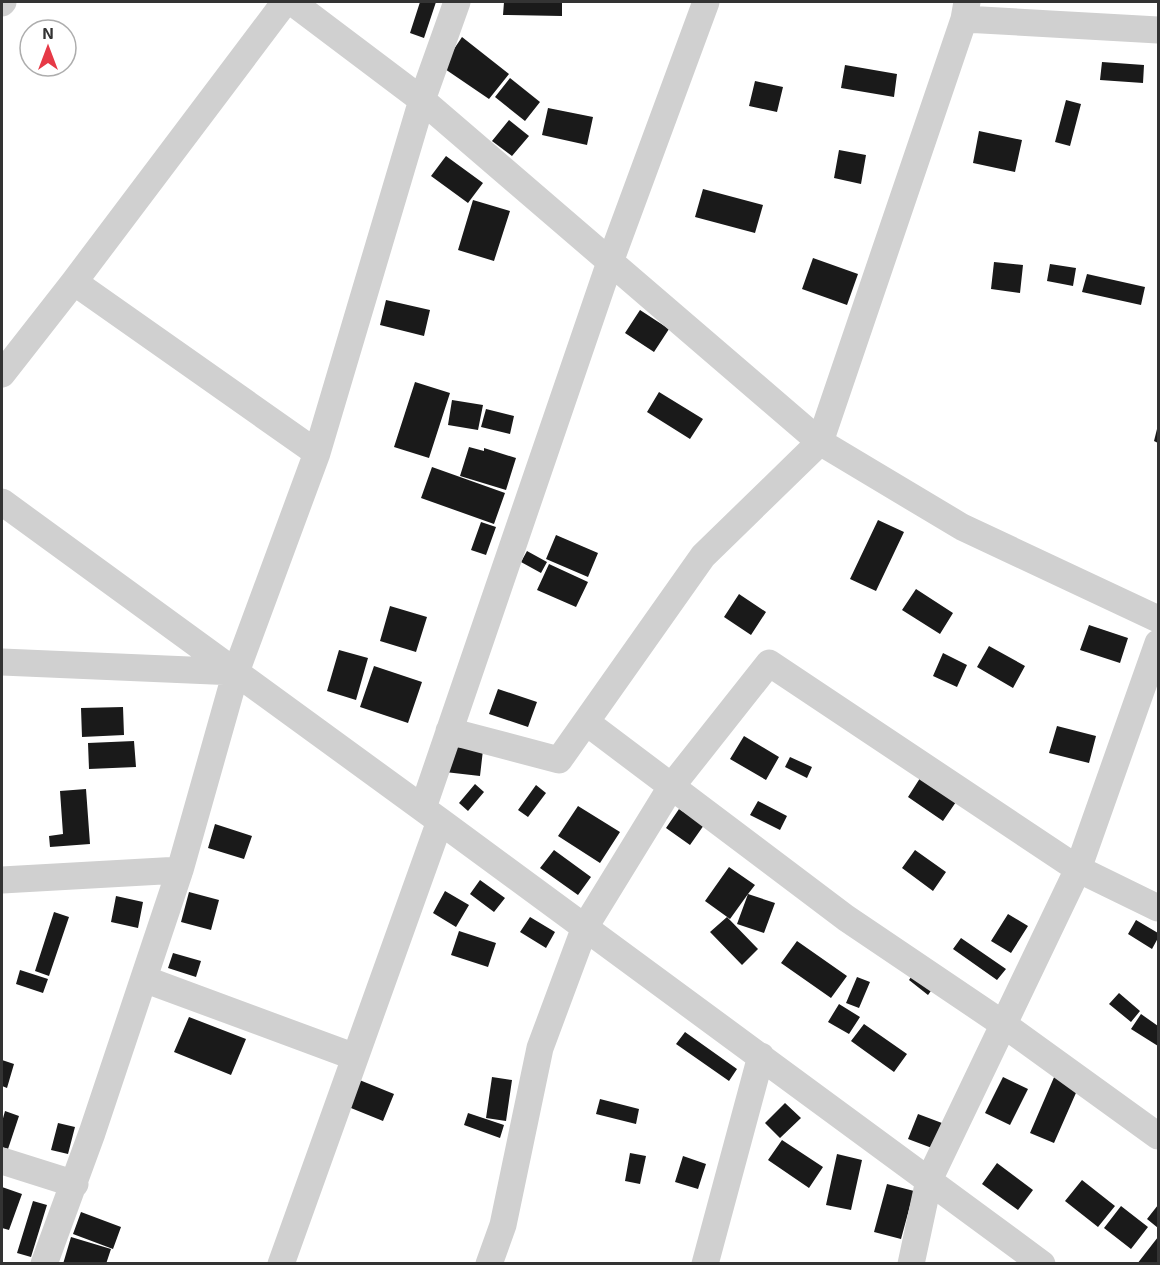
<svg xmlns="http://www.w3.org/2000/svg" width="1160" height="1265" font-family="'Exo 2',sans-serif">
  <style>
    .building { fill: #1a1a1a }
    .lines { fill: none; stroke-linecap: round; stroke-linejoin: round }
    .minor { stroke: #d0d0d0; stroke-width: 27 }
  </style>
  <rect width="100%" height="100%" fill="#fff"/>
  <path class="building" d="M420,2H436L424,38L410,33Z
    M504,2H562V16L503,15Z
    M462,37L509,74L489,99L442,67Z
    M1102,62L1144,65L1143,83L1100,80Z
    M845,65L897,74L894,97L841,88Z
    M510,78L540,102L525,121L495,97Z
    M755,81L783,87L777,112L749,106Z
    M1066,100L1081,104L1070,146L1055,142Z
    M548,108L593,117L587,145L542,135Z
    M509,120L529,136L512,156L492,141Z
    M979,131L1022,140L1015,172L973,163Z
    M839,150L866,155L861,184L834,178Z
    M446,156L483,183L468,203L431,176Z
    M703,189L763,205L755,233L695,217Z
    M473,200L510,211L494,261L458,250Z
    M813,258L858,274L847,305L802,289Z
    M994,262L1023,265L1020,293L991,289Z
    M1050,264L1076,268L1073,286L1047,281Z
    M1087,274L1145,287L1141,305L1082,292Z
    M386,300L430,310L424,336L380,325Z
    M640,310L669,329L654,352L625,333Z
    M415,382L450,393L429,458L394,447Z
    M659,392L703,419L690,439L647,412Z
    M452,400L483,405L478,430L448,425Z
    M486,409L514,416L510,434L481,427Z
    M1158,425V443L1154,441Z
    M469,447L484,451V448L516,458L506,490L460,476Z
    M432,467L505,493L494,524L421,498Z
    M878,520L904,532L876,591L850,579Z
    M481,522L496,527L486,555L471,550Z
    M556,535L598,553L588,577L546,559Z
    M527,551L547,562L541,573L521,562Z
    M549,564L588,582L576,607L537,590Z
    M916,589L953,613L940,634L902,610Z
    M739,594L766,612L751,635L724,617Z
    M390,606L427,617L416,652L380,641Z
    M1089,625L1128,638L1120,663L1080,650Z
    M989,646L1025,666L1013,688L977,667Z
    M339,650L368,658L356,700L327,691Z
    M943,653L967,665L957,687L933,676Z
    M374,666L422,682L408,723L360,707Z
    M498,689L537,702L528,727L489,714Z
    M123,707L124,735L82,737L81,708Z
    M1057,726L1096,736L1089,763L1049,753Z
    M744,736L779,757L766,780L730,759Z
    M134,741L136,767L89,769L88,743Z
    M448,746L483,750L480,776L445,772Z
    M790,757L812,767L807,778L785,767Z
    M922,775L958,799L943,821L908,797Z
    M475,784L484,792L468,811L459,803Z
    M536,785L546,793L528,817L518,810Z
    M86,789L90,844L50,847L49,836L63,834L60,791Z
    M758,801L787,816L780,830L750,815Z
    M578,806L620,832L600,863L558,836Z
    M679,809L704,825L690,845L666,828Z
    M215,824L252,836L244,859L208,848Z
    M554,850L591,877L578,895L540,868Z
    M915,850L946,872L933,891L902,868Z
    M729,867L755,885L748,894L775,903L764,933L737,924L748,894L730,919L705,901Z
    M480,880L505,898L494,912L470,894Z
    M445,891L469,905L456,927L433,913Z
    M189,892L219,900L211,930L181,922Z
    M116,896L143,902L138,928L111,922Z
    M54,912L69,917L49,976L35,971Z
    M1008,914L1028,926L1011,953L991,941Z
    M530,917L555,932L546,948L520,932Z
    M727,917L758,949L742,965L710,932Z
    M1136,920L1158,933V938L1152,949L1128,934Z
    M459,931L496,943L488,967L451,955Z
    M961,938L1006,969L997,980L953,949Z
    M797,941L847,976L831,998L781,963Z
    M173,953L201,961L196,977L168,968Z
    M20,970L48,979L43,993L16,984Z
    M916,970L936,984L928,995L909,980Z
    M857,977L870,982L859,1008L846,1003Z
    M1119,993L1140,1011L1131,1022L1109,1004Z
    M839,1004L860,1017L849,1034L828,1022Z
    M1141,1014L1158,1026V1046L1131,1029Z
    M189,1017L246,1039L231,1075L174,1052Z
    M864,1024L907,1054L894,1072L851,1041Z
    M685,1032L737,1069L729,1081L676,1044Z
    M2,1060L14,1064L7,1088L2,1086Z
    M1055,1075L1079,1086L1054,1143L1030,1133Z
    M492,1077L512,1080L506,1121L486,1118Z
    M1003,1077L1028,1089L1010,1125L985,1113Z
    M357,1079L394,1094L383,1121L346,1106Z
    M600,1099L639,1109L636,1124L596,1114Z
    M785,1103L801,1118L780,1138L765,1123Z
    M5,1111L19,1116L8,1149L2,1147V1122Z
    M468,1113L504,1125L500,1138L464,1125Z
    M918,1114L942,1123L932,1148L908,1139Z
    M58,1123L75,1127L68,1154L51,1150Z
    M782,1140L823,1167L809,1188L768,1160Z
    M630,1153L646,1156L640,1184L625,1181Z
    M837,1154L862,1160L851,1210L826,1205Z
    M683,1156L706,1164L698,1189L675,1182Z
    M997,1163L1033,1190L1018,1210L982,1184Z
    M1082,1180L1115,1206L1098,1227L1065,1201Z
    M887,1184L914,1191L901,1239L874,1232Z
    M2,1187L22,1194L9,1230L2,1228Z
    M33,1201L47,1205L31,1257L17,1253Z
    M1158,1205V1228L1147,1219Z
    M1121,1206L1148,1227L1131,1249L1104,1228Z
    M81,1212L121,1227L113,1249L73,1234Z
    M71,1237L111,1249L106,1264H63Z
    M1158,1237V1264H1137Z"/>
  <g class="lines">
    <path class="minor" d="M292,2L422,100L820,442L962,527L1158,619
      M2,3L3,2
      M964,19L1158,30
      M74,282L317,453
      M2,374L74,282L285,2
      M2,502L440,821L1042,1264
      M2,662L236,672
      M586,722L846,918L1003,1024L1158,1136
      M449,731L559,760L703,556L820,442L964,19L967,2
      M423,808L610,262L706,2
      M2,880L180,870
      M144,979L355,1057
      M2,1161L75,1184
      M44,1264L92,1133L180,870L236,672L317,453L422,100L457,2
      M281,1264L440,821
      M489,1264L503,1225L540,1048L585,927L671,787L769,663L1078,869L1158,908
      M705,1264L761,1056
      M911,1264L929,1180L1078,869L1158,643"/>
  </g>
  <rect width="1160" height="1265" fill="none" stroke="#333333" stroke-width="6"/>
  <g transform="translate(48 48)"><circle r="28" fill="#ffffff" stroke="#adadad" stroke-width="1.5"/>
  <path d="M0-4.5L10 22L0 15L-10 22Z" fill="#e63946"/>
  <text y="-9" font-size="16" font-weight="bold" text-anchor="middle" fill="#333333">N</text>
  </g>
</svg>
